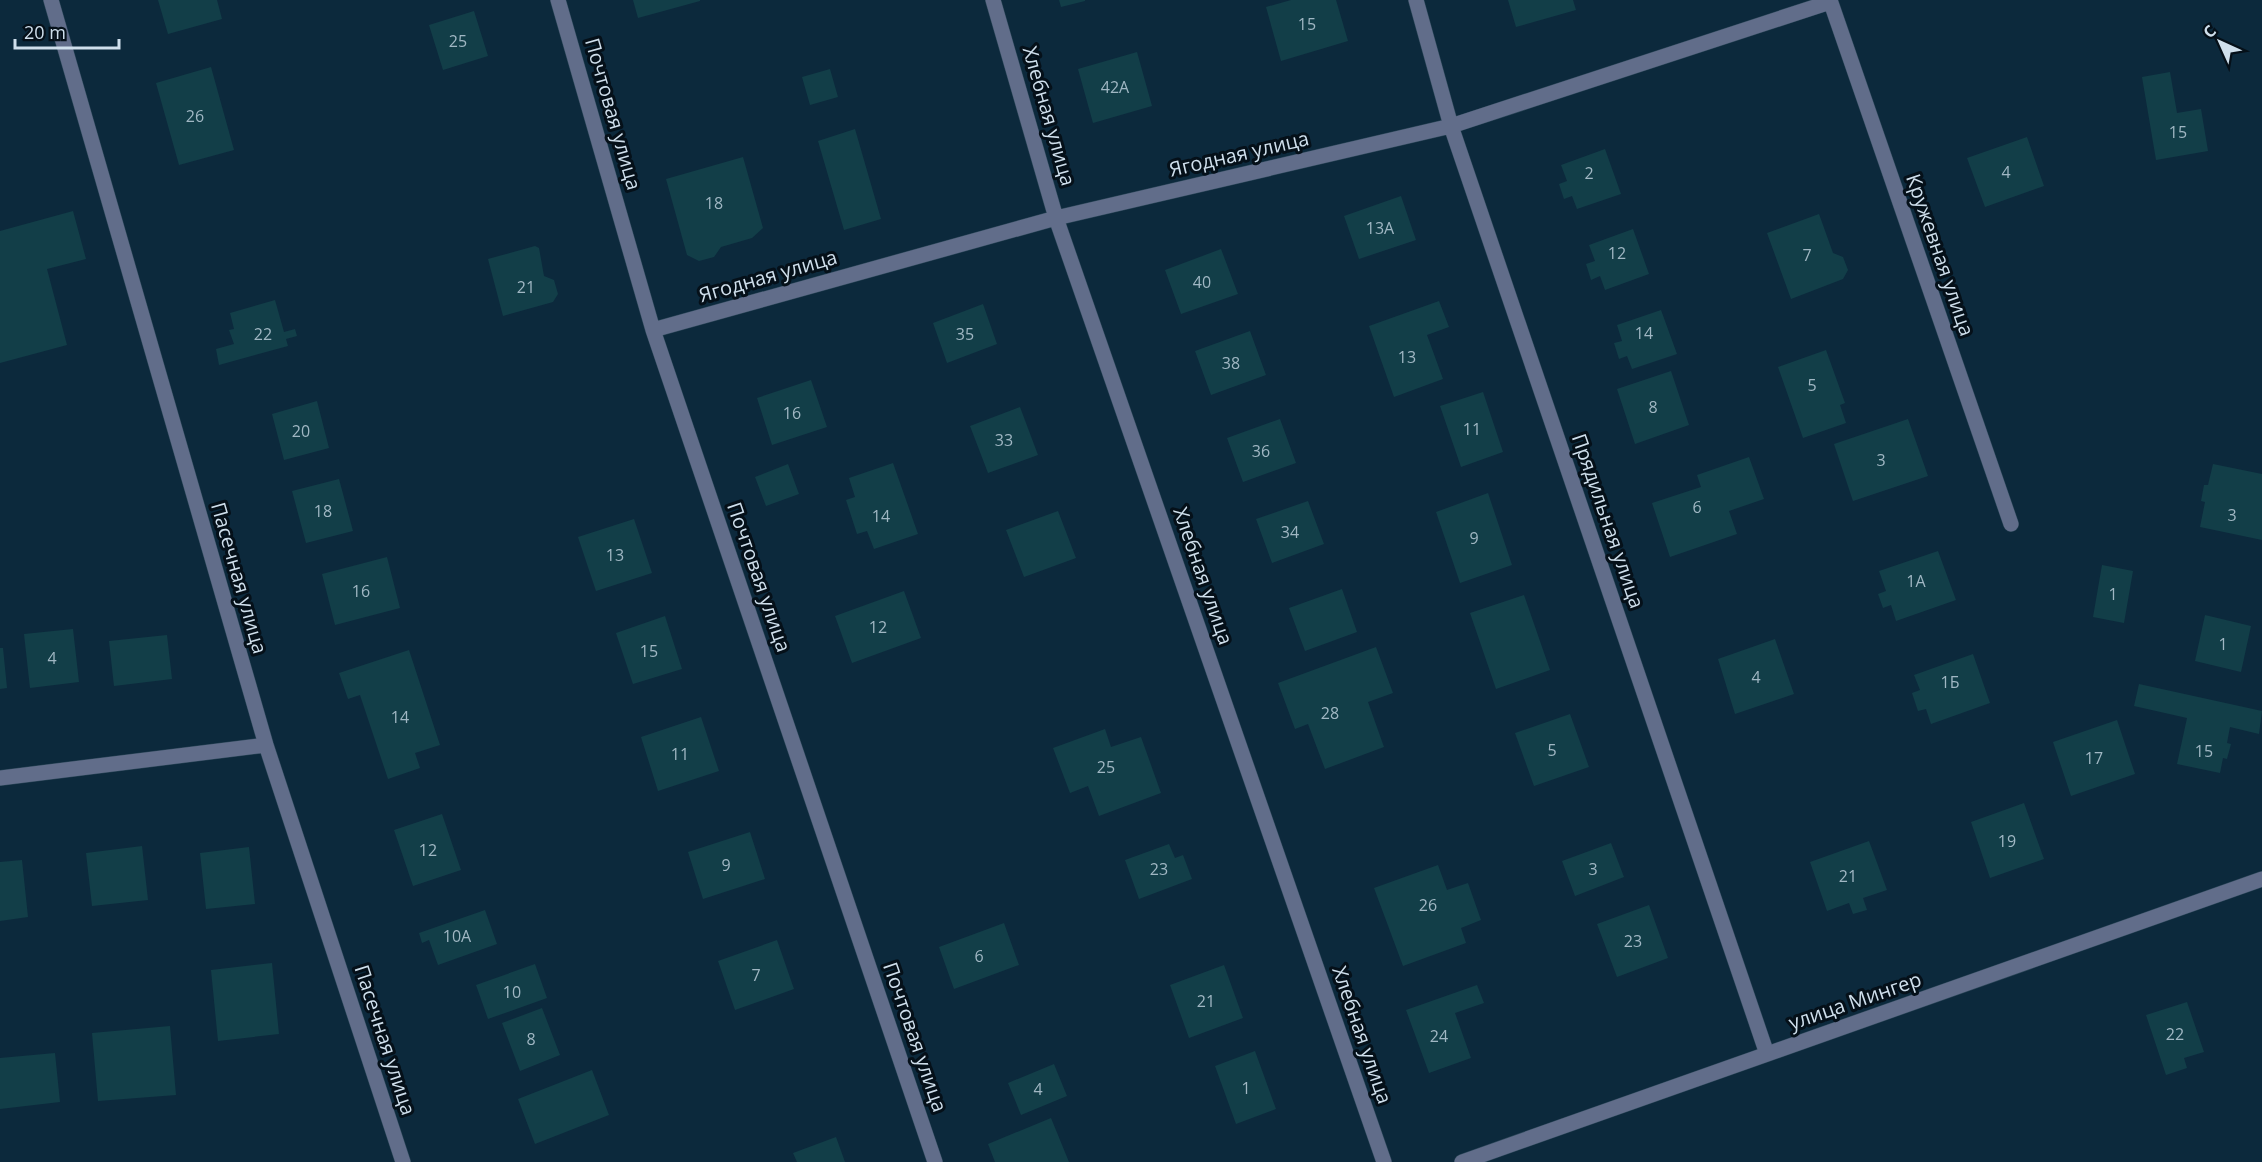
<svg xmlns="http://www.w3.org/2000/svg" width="2262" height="1162" font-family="'Open Sans',sans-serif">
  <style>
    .building { fill: #123e48 }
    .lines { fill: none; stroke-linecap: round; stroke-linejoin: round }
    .minor-casing { stroke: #2b4658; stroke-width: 16 }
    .minor { stroke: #616d8a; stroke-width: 15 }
    .labels { text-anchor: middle; stroke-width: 6; stroke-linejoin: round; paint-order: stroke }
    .number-label { font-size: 16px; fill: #a0b7c3 }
    .street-label { font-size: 20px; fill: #cfdfec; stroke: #051019 }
  </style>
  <rect width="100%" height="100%" fill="#0c293c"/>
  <path class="building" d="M158,0H217L222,19L168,34Z
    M633,0H700V1L638,18Z
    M1059,0H1085V1L1061,7Z
    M1291,0H1336L1348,41L1281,61L1266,7Z
    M1508,0H1573L1576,10L1516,27Z
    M474,11L488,56L443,70L429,25Z
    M1137,52L1152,106L1093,123L1078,69Z
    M211,67L234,150L179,165L156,83Z
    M830,69L838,97L810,105L802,77Z
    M2170,72L2177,113L2201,109L2208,151L2156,160L2142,77Z
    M855,129L881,219L844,230L818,141Z
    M2027,137L2044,186L1985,207L1967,158Z
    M1605,149L1621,194L1577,209L1572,196L1564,199L1559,184L1567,181L1561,165Z
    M743,157L763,228L752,238L721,247L714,257L699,261L687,255L666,179Z
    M1401,196L1416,240L1359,259L1344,216Z
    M73,211L86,259L47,269L67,345L0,363V231Z
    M1819,214L1833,253L1843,257L1848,270L1843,279L1791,299L1767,233Z
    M1633,229L1649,274L1605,290L1600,276L1591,280L1586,264L1595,261L1589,245Z
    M535,246L539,248L544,276L554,280L558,294L553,302L503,316L488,259Z
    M1221,249L1238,294L1181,314L1165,270Z
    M275,300L284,332L295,329L297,336L286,339L288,346L219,365L216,349L234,344L229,330L234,329L230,313Z
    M1439,301L1449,327L1427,335L1443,379L1394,397L1369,326Z
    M983,304L997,344L947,363L933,323Z
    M1661,310L1677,354L1632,369L1627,356L1619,359L1614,343L1622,341L1617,325Z
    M1250,331L1266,375L1211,395L1195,351Z
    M1826,350L1845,403L1840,405L1846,423L1803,438L1778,367Z
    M1671,371L1689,425L1635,444L1617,389Z
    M811,380L827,427L772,445L757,398Z
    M1483,392L1503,452L1461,467L1440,406Z
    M317,401L329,448L284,460L272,414Z
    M1020,407L1038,455L988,473L970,426Z
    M1280,419L1296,463L1243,482L1227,438Z
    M1908,419L1928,476L1853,501L1834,444Z
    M1749,457L1764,499L1729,511L1737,534L1670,557L1652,503L1701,487L1697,475Z
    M893,463L918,534L874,549L867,531L857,534L846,500L855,497L849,478Z
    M788,464L799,494L766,506L755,477Z
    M2213,464L2262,474V540L2200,527L2205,502L2201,501L2204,485H2208Z
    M339,479L353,531L306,543L292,491Z
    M1488,493L1512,565L1460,583L1436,512Z
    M1308,501L1324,544L1272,563L1256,519Z
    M1058,511L1076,558L1024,577L1006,530Z
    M634,519L652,573L596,591L578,537Z
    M1938,551L1956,600L1896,621L1891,605L1883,608L1878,594L1886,591L1879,571Z
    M387,557L400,608L335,625L322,574Z
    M2102,565L2133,571L2124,623L2093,617Z
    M1342,589L1357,632L1305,651L1289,608Z
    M904,591L921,638L852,663L835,616Z
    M1524,595L1550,670L1496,689L1470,613Z
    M2205,615L2251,626L2241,672L2195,661Z
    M665,616L682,669L633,684L616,633Z
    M73,629L79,682L30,688L24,634Z
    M167,635L172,679L114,686L109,641Z
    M1775,639L1794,694L1735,714L1718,659Z
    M1376,647L1393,693L1368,702L1384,747L1325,769L1308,724L1295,729L1278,683Z
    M0,648H3L7,688L0,689Z
    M409,650L440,745L415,753L420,768L388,779L360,695L348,699L339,673Z
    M1973,654L1990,703L1931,724L1926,709L1918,711L1912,693L1920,690L1914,675Z
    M2139,684L2262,711L2259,734L2230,727L2227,743L2231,744L2227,759L2223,758L2220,773L2177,764L2187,718L2134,706Z
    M1570,714L1589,767L1534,786L1515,733Z
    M701,717L719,771L658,791L641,737Z
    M2117,720L2135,774L2071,796L2053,742Z
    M1105,729L1111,747L1141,737L1161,793L1099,816L1088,786L1070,793L1053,748Z
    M2024,803L2044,859L1990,878L1971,822Z
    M442,814L461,870L413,886L394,830Z
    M750,832L765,879L703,899L688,852Z
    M1869,841L1887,890L1863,898L1867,910L1853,914L1849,903L1827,911L1810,862Z
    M1611,843L1624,877L1575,896L1562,861Z
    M1169,844L1175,858L1183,855L1192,879L1139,899L1125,860Z
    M142,846L148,900L92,906L86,853Z
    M249,847L255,904L206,909L200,853Z
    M22,860L28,917L0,921V862Z
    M1438,865L1447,890L1468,883L1481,920L1461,928L1466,943L1403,966L1374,888Z
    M1649,905L1668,958L1617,977L1597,924Z
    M485,910L497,944L438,965L429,940L422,943L419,933Z
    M1004,923L1019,965L954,989L939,947Z
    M777,940L794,989L735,1010L718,961Z
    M272,963L279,1034L218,1041L211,970Z
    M535,964L547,998L488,1019L476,985Z
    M1224,965L1243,1018L1189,1038L1170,985Z
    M1477,985L1484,1003L1455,1013L1471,1058L1429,1073L1406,1010Z
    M2187,1002L2204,1052L2184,1058L2187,1068L2166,1075L2146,1015Z
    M542,1008L560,1055L520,1071L502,1023Z
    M170,1026L176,1095L98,1101L92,1033Z
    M1255,1051L1276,1109L1236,1124L1215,1066Z
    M55,1053L60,1102L0,1109V1058Z
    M1054,1064L1067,1096L1021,1115L1008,1083Z
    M592,1070L609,1115L535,1144L518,1099Z
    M1051,1118L1069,1162H995L988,1144Z
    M836,1137L845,1162H797L793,1153Z"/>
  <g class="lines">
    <g class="minor-casing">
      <path id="minor" d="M51,0L266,745L403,1162
        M558,0L653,330L935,1162
        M993,0L1056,218L1384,1162
        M1416,0L1451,126L1767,1054
        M1830,0L2011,524
        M653,330L1056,218L1451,126L1830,2
        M0,778L266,745
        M1462,1162L2262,879"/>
    </g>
    <use href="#minor" class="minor"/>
  </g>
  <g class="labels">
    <g class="number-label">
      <text x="1307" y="30">15</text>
      <text x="458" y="47">25</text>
      <text x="1115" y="93">42А</text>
      <text x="195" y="122">26</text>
      <text x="2178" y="138">15</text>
      <text x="2006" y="178">4</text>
      <text x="1589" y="179">2</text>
      <text x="714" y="209">18</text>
      <text x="1380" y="234">13А</text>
      <text x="1617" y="259">12</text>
      <text x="1807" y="261">7</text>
      <text x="1202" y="288">40</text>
      <text x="526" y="293">21</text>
      <text x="1644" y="339">14</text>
      <text x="263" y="340">22</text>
      <text x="965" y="340">35</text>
      <text x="1407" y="363">13</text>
      <text x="1231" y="369">38</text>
      <text x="1812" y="391">5</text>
      <text x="1653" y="413">8</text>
      <text x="792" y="419">16</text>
      <text x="1472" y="435">11</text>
      <text x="301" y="437">20</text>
      <text x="1004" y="446">33</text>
      <text x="1261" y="457">36</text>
      <text x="1881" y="466">3</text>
      <text x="1697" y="513">6</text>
      <text x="323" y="517">18</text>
      <text x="2232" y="521">3</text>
      <text x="881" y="522">14</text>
      <text x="1290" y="538">34</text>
      <text x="1474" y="544">9</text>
      <text x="615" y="561">13</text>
      <text x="1916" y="587">1А</text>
      <text x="361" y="597">16</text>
      <text x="2113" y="600">1</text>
      <text x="878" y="633">12</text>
      <text x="2223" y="650">1</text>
      <text x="649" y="657">15</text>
      <text x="52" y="664">4</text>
      <text x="1756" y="683">4</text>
      <text x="1950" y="688">1Б</text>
      <text x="1330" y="719">28</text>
      <text x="400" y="723">14</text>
      <text x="1552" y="756">5</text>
      <text x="2204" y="757">15</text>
      <text x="680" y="760">11</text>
      <text x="2094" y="764">17</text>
      <text x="1106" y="773">25</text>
      <text x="2007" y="847">19</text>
      <text x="428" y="856">12</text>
      <text x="726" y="871">9</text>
      <text x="1159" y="875">23</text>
      <text x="1593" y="875">3</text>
      <text x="1848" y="882">21</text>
      <text x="1428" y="911">26</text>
      <text x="457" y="942">10А</text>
      <text x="1633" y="947">23</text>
      <text x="979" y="962">6</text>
      <text x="756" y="981">7</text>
      <text x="512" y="998">10</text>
      <text x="1206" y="1007">21</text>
      <text x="2175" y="1040">22</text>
      <text x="1439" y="1042">24</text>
      <text x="531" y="1045">8</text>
      <text x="1246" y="1094">1</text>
      <text x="1038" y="1095">4</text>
    </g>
    <g class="street-label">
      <text transform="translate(613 114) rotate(74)" y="7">Почтовая улица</text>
      <text transform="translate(1049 116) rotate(74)" y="7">Хлебная улица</text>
      <text transform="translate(1239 154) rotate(-13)" y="7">Ягодная улица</text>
      <text transform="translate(1940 255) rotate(71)" y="7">Кружевная улица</text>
      <text transform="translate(768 276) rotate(-16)" y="7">Ягодная улица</text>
      <text transform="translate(1608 521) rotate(71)" y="7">Прядильная улица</text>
      <text transform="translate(1203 576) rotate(71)" y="7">Хлебная улица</text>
      <text transform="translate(759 577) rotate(71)" y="7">Почтовая улица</text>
      <text transform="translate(239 578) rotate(74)" y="7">Пасечная улица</text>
      <text transform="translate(1855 1001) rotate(-19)" y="7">улица Мингер</text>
      <text transform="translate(1362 1035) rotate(71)" y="7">Хлебная улица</text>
      <text transform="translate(915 1037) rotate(71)" y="7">Почтовая улица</text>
      <text transform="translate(385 1040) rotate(72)" y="7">Пасечная улица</text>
    </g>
  </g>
  <g transform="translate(2220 42) rotate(315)" stroke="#051019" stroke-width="4.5" paint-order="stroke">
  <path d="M0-4.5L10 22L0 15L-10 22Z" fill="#cfdfec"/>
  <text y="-9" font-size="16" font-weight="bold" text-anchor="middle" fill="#cfdfec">С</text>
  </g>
  <path d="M15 39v9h104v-9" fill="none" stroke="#cfdfec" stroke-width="3"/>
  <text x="24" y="39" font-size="18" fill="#cfdfec" stroke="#051019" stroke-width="4.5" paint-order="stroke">20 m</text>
</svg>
